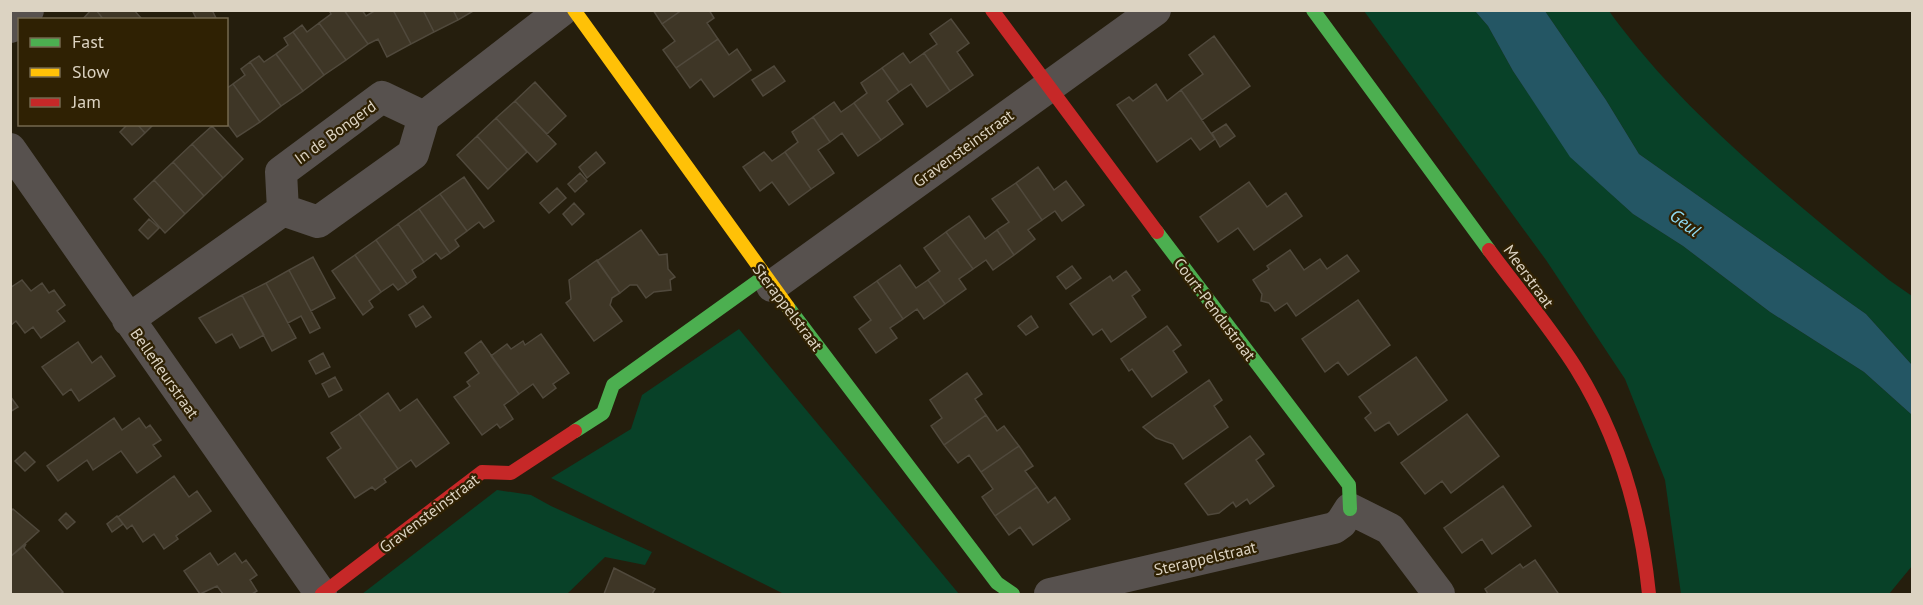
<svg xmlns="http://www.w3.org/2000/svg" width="1923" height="605" font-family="'PT Sans',sans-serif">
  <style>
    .green { fill: #084128 }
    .water { fill: #245664 }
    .building { fill: #3e3626; stroke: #50493c; stroke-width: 1.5 }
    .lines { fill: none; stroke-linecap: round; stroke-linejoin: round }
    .street { stroke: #57514e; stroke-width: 32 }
    .fast { stroke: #4caf50; stroke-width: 14 }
    .slow { stroke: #ffc107; stroke-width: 14 }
    .jam { stroke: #c62828; stroke-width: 14 }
    .labels { text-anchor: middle; stroke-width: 4.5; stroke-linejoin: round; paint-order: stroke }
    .street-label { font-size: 16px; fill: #dcd3c2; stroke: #2f2103 }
    .water-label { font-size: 18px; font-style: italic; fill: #8fdaf3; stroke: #2f2103 }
  </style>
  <rect width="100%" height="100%" fill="#251e0d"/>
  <path class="green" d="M1364,11H1475L1488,26L1513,71L1571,157L1633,214L1683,246L1770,312L1864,372L1912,415V566L1889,594H1681L1665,480L1625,379L1546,260Z
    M1545,11H1609C1685,116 1790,197 1889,280L1912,296V365L1866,314L1639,154L1606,100Z
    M739,329L959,594H784L551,478L631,429L642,395Z
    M497,490L531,495L551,506L652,552L645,565L605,557L567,594H362Z"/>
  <path class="water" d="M1475,11H1545L1606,100L1639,154L1866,314L1912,365V415L1864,372L1770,312L1683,246L1633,214L1570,157L1513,71L1488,26Z"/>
  <path class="building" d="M91,10H96L104,20H82Z
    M96,10H134L141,18L104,20Z
    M192,10H212L216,18L197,20Z
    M329,10H344L368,44L346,60L319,23L331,14Z
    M344,10H362L366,16L376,10H393L411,44L387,57L378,39L368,44Z
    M393,10H423L434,32L411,44Z
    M423,10H453L458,20L434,32Z
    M453,10H475L458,20Z
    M653,10H682L662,24Z
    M682,10H709L714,18L707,23L718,39L676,68L663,50L675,41L662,24Z
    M951,19L969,43L957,52L973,75L950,91L924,53L937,44L930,34Z
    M319,23L346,60L324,75L293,32L302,25L307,32Z
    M293,32L324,75L303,91L276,54L288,45L284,38Z
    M1214,36L1250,86L1202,120L1181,90L1203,74L1189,55Z
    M718,39L729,55L737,49L751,70L714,97L701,79L690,88L676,68Z
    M903,53L910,63L924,53L950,91L927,107L911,84L899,92L882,68Z
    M276,54L303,91L281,106L250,62L259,56L264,62Z
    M250,62L281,106L260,122L233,84L245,75L241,69Z
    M774,66L785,81L763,96L752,80Z
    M882,68L899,92L887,101L903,124L881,140L854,103L867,93L861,83Z
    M535,82L566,116L547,134L515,101Z
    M233,84L260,122L237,137L226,122V89Z
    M1156,84L1167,101L1181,90L1215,139L1200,150L1191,138L1157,162L1117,105L1129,97L1133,101Z
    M515,101L556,144L537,162L496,118Z
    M834,102L841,112L854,103L881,140L858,156L842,133L830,142L813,117Z
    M813,117L830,142L818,150L834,173L811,189L785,152L798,142L792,132Z
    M496,118L527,152L508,170L477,136Z
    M128,124H137L145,133L132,145L120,132Z
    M137,124H154L145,133Z
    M1226,124L1235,136L1220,147L1212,133Z
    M212,126L243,159L223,178L192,144Z
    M477,136L508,170L488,189L457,155Z
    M192,144L223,178L204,196L173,162Z
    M596,152L605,163L587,178L579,167Z
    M764,152L772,161L785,152L811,189L789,205L772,182L760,191L743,167Z
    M173,162L204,196L185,214L154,180Z
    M1038,167L1054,190L1066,181L1084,205L1062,221L1055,211L1042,220L1016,183Z
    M580,173L587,181L575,192L568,184Z
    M464,177L494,221L484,228L479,222L467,231L440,194Z
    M154,180L185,214L165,233L134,199Z
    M1249,182L1267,207L1286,193L1302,216L1254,250L1238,228L1218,242L1200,217Z
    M1016,183L1042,220L1028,230L1035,239L1014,255L997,230L1009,222L992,199Z
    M557,188L566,198L549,213L540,203Z
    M440,194L467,231L455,240L459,246L450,253L419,209Z
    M574,203L584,214L572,225L563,214Z
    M419,209L450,253L441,259L436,253L424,262L398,224Z
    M969,216L985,239L997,230L1014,255L993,270L986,260L973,269L946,232Z
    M149,219L159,228L148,239L139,230Z
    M398,224L424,262L412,270L416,277L407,284L376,240Z
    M641,230L659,255L667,254L668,269L675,277L670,280L671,290L654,292L646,298L637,285H630L620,293L597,261Z
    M946,232L973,269L959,279L966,289L945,304L928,280L940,271L924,248Z
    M376,240L407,284L398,290L393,284L381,292L355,255Z
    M1290,250L1304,270L1320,259L1327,269L1347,255L1359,271L1296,316L1287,303L1275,311L1269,303L1261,301L1262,294L1253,280L1269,269L1267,266Z
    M355,255L381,292L369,301L373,307L363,315L332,271Z
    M313,257L335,298L311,311L289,270Z
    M597,260L620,293L612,298L610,305L622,321L594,341L566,303L571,299L569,280Z
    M900,265L916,288L928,280L945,304L924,319L917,309L903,319L877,281Z
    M1072,266L1081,278L1066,289L1057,277Z
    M289,270L320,328L310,333L301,316L288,323L266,283Z
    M1126,271L1140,290L1132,296L1146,317L1111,342L1102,329L1093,335L1070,304L1110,276L1113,281Z
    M22,280L31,291L42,283L49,293L54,290L65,305L57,311L65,321L41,338L33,327L25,333L16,321L10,326V288Z
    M877,281L903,319L890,328L897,338L876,353L859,329L871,320L854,297Z
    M266,283L296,338L272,351L242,295Z
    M242,295L264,335L240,348L232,334L216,343L199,318Z
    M1358,300L1390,345L1348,375L1338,362L1325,372L1302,339Z
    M423,306L431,317L416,327L409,315Z
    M1031,316L1038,327L1026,335L1018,326Z
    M1167,326L1181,345L1173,351L1187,372L1152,397L1132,369L1129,371L1121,359Z
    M541,334L569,373L553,384L556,388L543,398L533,384L519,394L491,356L507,344L511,349L523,341L525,345Z
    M481,341L519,394L504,405L513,419L500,428L497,424L482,435L454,397L470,386L467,382L479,373L465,353Z
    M78,342L92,363L101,356L115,376L79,401L71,389L63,395L42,367Z
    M323,353L330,367L316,374L309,361Z
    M1416,357L1447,400L1398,435L1389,422L1375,431L1365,418L1371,413L1359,397Z
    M967,373L982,394L975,399L986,415L944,445L931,426L942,418L930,400Z
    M335,377L342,390L329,397L322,384Z
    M1209,380L1222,400L1214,406L1228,427L1183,459L1173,444L1156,438L1143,427Z
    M388,393L400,411L417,399L449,443L416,467L411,460L398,469L359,414Z
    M10,396L18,407L10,412Z
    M359,414L398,469L384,479L386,482L375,490L372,487L355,498L327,458L341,448L331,433Z
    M1467,414L1499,456L1451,493L1442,481L1425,494L1401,463Z
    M986,415L997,431L1004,426L1019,446L981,472L969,455L958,463L944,445Z
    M114,418L122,430L139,418L146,428L150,425L161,440L153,445L161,456L137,473L121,451L93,470L87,460L58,481L47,466Z
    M1250,436L1264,454L1256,460L1274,486L1250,504L1247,499L1236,507L1233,502L1219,513L1208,515L1185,484Z
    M1019,446L1033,466L1025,471L1037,487L995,516L982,497L993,489L981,472Z
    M25,452L35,462L25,471L15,461Z
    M174,476L189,497L197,491L211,511L176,536L178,539L164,549L154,534L143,542L132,525L127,529L118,517Z
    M1503,486L1531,526L1492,554L1482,539L1462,553L1444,528Z
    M1037,487L1048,503L1055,497L1070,519L1033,545L1020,527L1009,535L995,516Z
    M13,509L39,531L10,557V512Z
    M66,513L75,522L67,529L59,520Z
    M117,516L123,524L112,532L107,524Z
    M26,544L24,548L63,592L60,594H10V557Z
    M210,553L218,565L235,553L242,563L246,560L257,575L250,580L257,591L252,594H223L217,586L200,594L184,571Z
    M1535,560L1558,593L1555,594H1488L1485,589L1520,564L1523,568Z
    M614,568L655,589L652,594H604Z"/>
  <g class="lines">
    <path class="street" d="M10,27L28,10
      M10,149L321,594
      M283,210L318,222L413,154L424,117L562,10
      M283,210L281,172L382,97L424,117
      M772,286L1155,10
      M128,320L283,210
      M1050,594L1334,528L1341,523L1350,509L1390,529L1439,594"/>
    <path class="fast" d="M1313,10L1489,250
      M1157,232L1349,485L1350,509
      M788,307L997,583L1013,594
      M575,431L603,413L613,385L765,276"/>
    <path class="slow" d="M574,10L788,307"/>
    <path class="jam" d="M992,10L1157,232
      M1489,250C1518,289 1550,327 1576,368C1619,437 1641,514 1649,594
      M322,594L482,472L511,473L575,431"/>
  </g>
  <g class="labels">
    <g class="street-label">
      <text transform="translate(335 132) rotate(-36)" y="6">In de Bongerd</text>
      <text transform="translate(963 148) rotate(-36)" y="6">Gravensteinstraat</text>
      <text transform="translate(1529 276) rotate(54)" y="6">Meerstraat</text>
      <text transform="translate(788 307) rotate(53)" y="6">Sterappelstraat</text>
      <text transform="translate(1215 309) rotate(53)" y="6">Court-Pendustraat</text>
      <text transform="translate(165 373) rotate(55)" y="6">Bellefleurstraat</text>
      <text transform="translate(429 513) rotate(-37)" y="6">Gravensteinstraat</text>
      <text transform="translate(1205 558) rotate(-13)" y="6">Sterappelstraat</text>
    </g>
    <g class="water-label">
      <text transform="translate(1685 223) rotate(37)" y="6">Geul</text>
    </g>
  </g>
  <rect width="1923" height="605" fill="none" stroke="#dcd3c2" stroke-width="24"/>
  <rect x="18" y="18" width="210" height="108" fill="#2f2103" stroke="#74684f" stroke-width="1.5"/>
  <rect x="30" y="38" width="30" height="9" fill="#4caf50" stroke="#74684f" stroke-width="1.5"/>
  <text x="72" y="48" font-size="18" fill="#dcd3c2">Fast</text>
  <rect x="30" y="68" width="30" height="9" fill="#ffc107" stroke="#74684f" stroke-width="1.5"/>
  <text x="72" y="78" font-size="18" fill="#dcd3c2">Slow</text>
  <rect x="30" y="98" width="30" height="9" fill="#c62828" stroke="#74684f" stroke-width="1.5"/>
  <text x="72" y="108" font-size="18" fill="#dcd3c2">Jam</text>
</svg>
